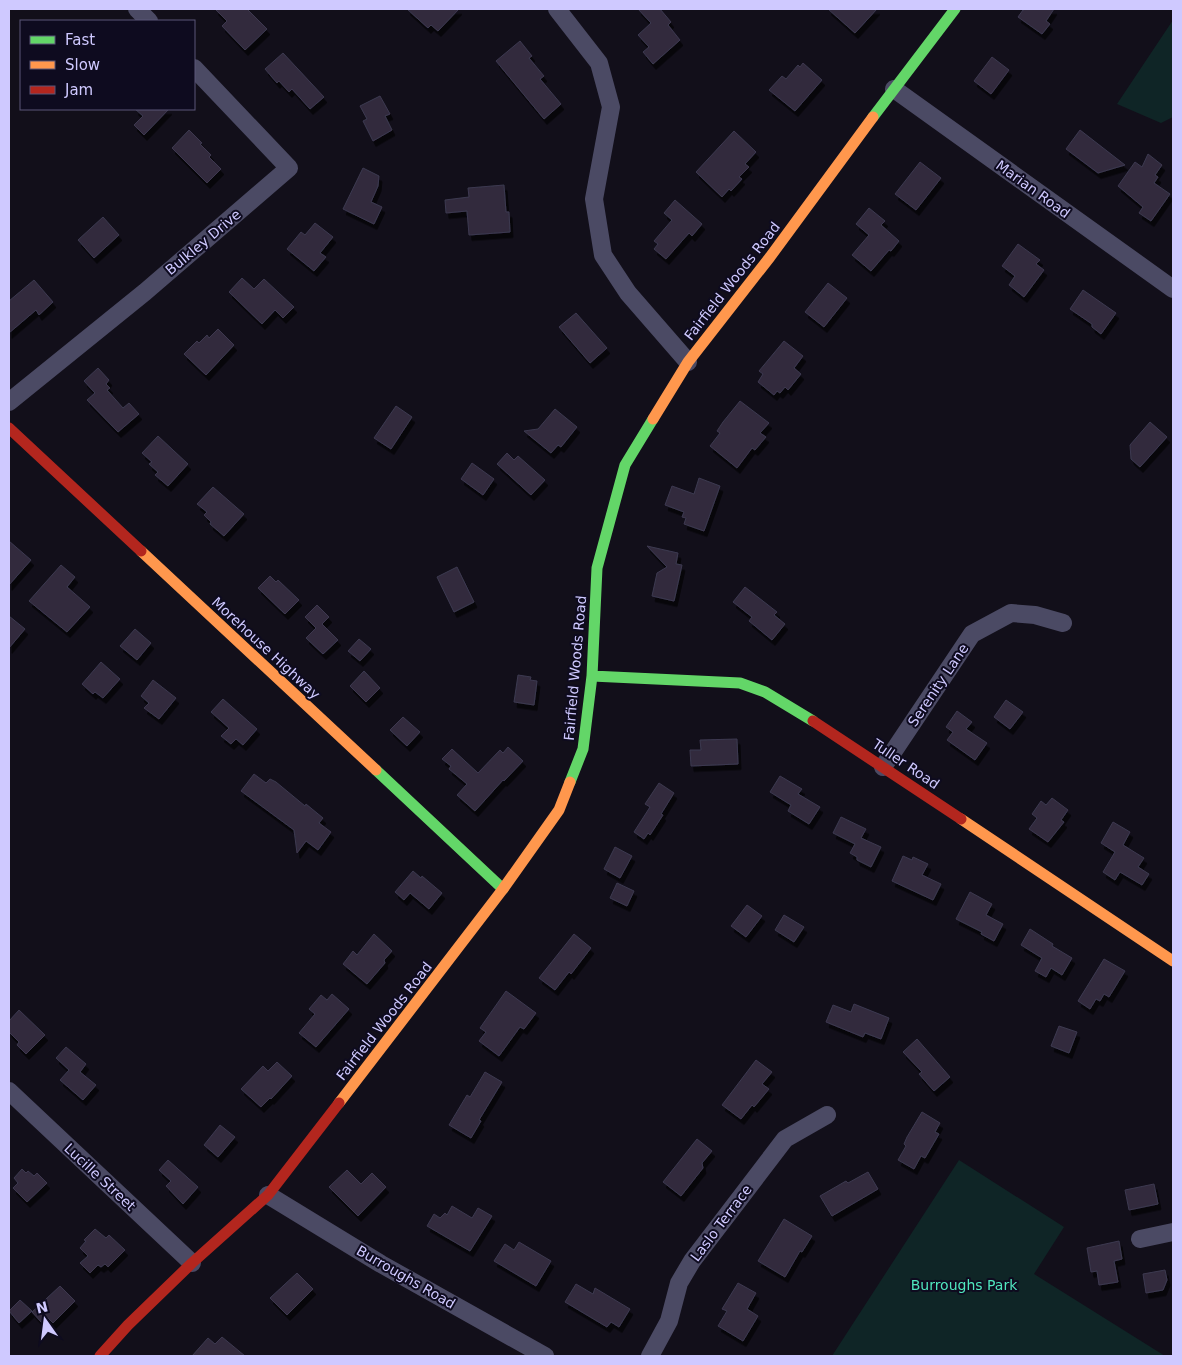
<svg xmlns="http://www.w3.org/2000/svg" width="1182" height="1365" font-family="'DejaVu Sans',sans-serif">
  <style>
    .green { fill: #0f2526 }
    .building { fill: #302c3e; stroke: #3d3950; filter: url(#shadow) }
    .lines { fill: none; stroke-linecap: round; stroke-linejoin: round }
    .street { stroke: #4b4a64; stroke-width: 18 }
    .fast { stroke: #63d668; stroke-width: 11 }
    .slow { stroke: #ff974d; stroke-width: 11 }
    .jam { stroke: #b3261e; stroke-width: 11 }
    .labels { text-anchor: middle; stroke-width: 4; stroke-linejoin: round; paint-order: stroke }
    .street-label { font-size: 14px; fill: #cfc9ff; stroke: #0e0b1f }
    .park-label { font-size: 14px; fill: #50e5be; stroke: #0e0b1f }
  </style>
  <defs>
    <filter id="shadow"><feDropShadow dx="3" dy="5.5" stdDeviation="0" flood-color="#0009"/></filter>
  </defs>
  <rect width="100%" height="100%" fill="#120f1a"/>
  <path class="green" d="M1173,20V117L1161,123L1117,104Z
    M959,1160L1064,1227L1034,1274L1165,1356H832Z"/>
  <path class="building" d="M215,9H247L267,29L245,50L222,26L227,21Z
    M407,9H459L438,31L431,25L428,28Z
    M638,9H660L671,22L668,25L680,40L653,64L643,52L649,47L638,35L651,23Z
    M828,9H877L855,33Z
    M1026,9H1054L1046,21L1050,24L1042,34L1018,17L1023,10Z
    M520,41L532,56L529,58L544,76L540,79L561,104L544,119L496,61Z
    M283,53L324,97L310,109L292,89L289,92L279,81L277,83L265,69Z
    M992,57L1009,70L991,94L974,81Z
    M803,63L822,80L795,111L769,90L782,76L786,79L798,65L800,67Z
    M380,96L390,114L385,116L392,130L373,141L363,121L367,119L360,106Z
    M135,109H169L144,135L134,125L143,116Z
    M189,130L202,143L200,144L211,155L209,157L221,169L207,183L172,148Z
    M1080,130L1125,165L1098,173L1066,149Z
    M734,131L756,152L745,164L749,167L739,177L742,179L731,191L729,189L722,197L696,172Z
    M1148,154L1162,165L1155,175L1158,177L1154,183L1170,194L1151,221L1139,213L1143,207L1118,186L1135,162L1142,167Z
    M920,162L941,178L916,210L895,194Z
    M363,168L379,176L378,186L371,202L382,207L374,224L343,209Z
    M504,185L506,212H509L510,232L469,235L467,211L446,213L445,200L469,197L468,188Z
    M675,200L702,224L692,236L689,233L666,259L654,249L658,244L654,241L672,220L664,213Z
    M869,208L885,221L881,225L899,241L891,251L889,250L871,271L852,255L869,235L856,224Z
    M103,217L119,235L94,258L78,240Z
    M315,223L333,237L320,253L326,257L314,271L287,249L301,232L305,235Z
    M1018,244L1040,260L1036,264L1044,270L1024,297L1009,285L1015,276L1002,266Z
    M242,278L254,289L264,279L294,307L283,318L275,310L262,324L229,292Z
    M34,280L53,302L39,315L36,310L9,333V301Z
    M828,283L847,298L824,327L805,312Z
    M1083,290L1116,313L1101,334L1092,327V324L1070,309Z
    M576,313L607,348L590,363L559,327Z
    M218,329L234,345L206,375L184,354L197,341L199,343L207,335L209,338Z
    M784,341L803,356L794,368L801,374L788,390L785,387L780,393L777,391L774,395L758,382L763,374L759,371Z
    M98,368L109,380L106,384L110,388L107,390L123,408L129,403L139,414L118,432L87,400L95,393L84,381Z
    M740,401L769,423L760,433L766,437L755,450L752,448L737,468L710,446L720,433L717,431L723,422Z
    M396,406L412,417L391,449L374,438Z
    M555,409L577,427L561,447L558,445L551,453L524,431L538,429Z
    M1150,422L1167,437L1140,467L1131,459L1130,445Z
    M158,436L188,464L168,486L155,475L158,472L149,464L152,462L142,453Z
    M507,453L514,460L518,456L545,480L531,495L497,464Z
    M472,463L494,479L483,495L461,479Z
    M699,478L720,486L704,531L684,524L686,518L682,517L684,512L665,505L672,486L694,494Z
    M213,487L244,514L224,536L210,524L211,522L204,515L207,512L197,504Z
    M9,541L31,560L9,585Z
    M647,546L678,553L676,564L682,565L674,601L652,596L657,573L667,567Z
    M61,565L75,577L67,587L90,607L67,632L29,601Z
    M457,567L474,602L454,612L437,577Z
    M270,576L276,582L278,580L299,600L285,614L258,588Z
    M745,587L777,612L774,615L785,624L772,640L749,621L752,617L733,602Z
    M317,605L329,617L322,624L338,640L323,654L306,638L316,628L305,617Z
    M9,616L25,629L9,648Z
    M135,629L151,643L137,660L120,646Z
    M359,639L371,649L360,661L348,651Z
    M101,662L120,679L103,698L95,692L93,694L82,684Z
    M364,671L380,688L366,702L350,686Z
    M518,675L531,677L530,680L537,681L534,705L514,702Z
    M153,680L176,698L159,719L144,708L149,703L141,696Z
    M223,699L257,729L243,745L236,739L231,744L221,736L229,728L211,712Z
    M1006,700L1023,712L1010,729L994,717Z
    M957,711L972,722L966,729L987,743L975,760L947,740L953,732L946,727Z
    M403,717L420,732L407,746L390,730Z
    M737,739L738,764L691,766L690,750H701L700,740Z
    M508,747L523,761L504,781L503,780L475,811L457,795L467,784L449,769L451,766L442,759L452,749L478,773L500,750L503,753Z
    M254,774L266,783L270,779L276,782L305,806L306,804L323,818L319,823L331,832L318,850L306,841L297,853L294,830L241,791Z
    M780,776L802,789L798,794L820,807L809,824L788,811L791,805L770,792Z
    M659,783L674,793L661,814L663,815L650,835L648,833L644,839L634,832L650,807L645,804Z
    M1052,798L1068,810L1061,820L1064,822L1048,842L1029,829L1037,818L1032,814L1041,801L1046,805Z
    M841,817L866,829L861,838L881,847L871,867L857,860V857L850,853L855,844L833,833Z
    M1113,822L1130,832L1123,845L1144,858L1138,867L1149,874L1142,885L1120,872L1115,880L1103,872L1115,852L1101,843Z
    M615,847L632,856L620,878L604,869Z
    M903,856L912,860L913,857L928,864L922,875L941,884L933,900L892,881Z
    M413,871L421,878L422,876L442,893L429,909L410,893L404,900L395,892Z
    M617,883L634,891L627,906L610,898Z
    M970,892L992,904L986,915L1003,924L994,941L981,934L982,932L956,919Z
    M747,905L762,916L746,937L731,926Z
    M784,915L804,927L794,942L775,930Z
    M1030,929L1053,944L1052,946L1072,958L1062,975L1051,968L1046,977L1035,971L1042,958L1021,945Z
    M374,934L392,951L384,960L385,963L367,984L343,964L353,951L357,955Z
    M574,934L591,948L571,974L569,972L555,990L539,978Z
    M1104,959L1125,971L1109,997L1104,994L1100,1001L1096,999L1090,1009L1078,1001Z
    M506,991L536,1013L524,1029L520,1027L499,1056L479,1041L486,1032L480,1028Z
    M332,994L349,1009L316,1047L299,1033L315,1014L309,1009L321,995L327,1000Z
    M854,1004L889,1018L881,1039L865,1033L863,1037L826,1022L833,1005L851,1012Z
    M19,1010L45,1035L26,1054L17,1045L19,1042L9,1032V1021Z
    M1059,1026L1077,1032L1069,1053L1051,1046Z
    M917,1039L950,1077L934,1091L919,1074L922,1072L903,1052Z
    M66,1047L86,1064L80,1072L96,1085L83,1100L60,1080L69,1070L56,1058Z
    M756,1060L772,1072L762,1084L769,1089L754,1107L752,1105L741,1119L722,1105Z
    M277,1062L292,1076L271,1099L270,1098L261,1107L241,1089L263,1066L268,1071Z
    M485,1072L502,1082L479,1120L481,1121L471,1138L449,1125L467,1095L470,1097Z
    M922,1112L940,1123L935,1132L939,1134L925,1158L921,1156L914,1169L898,1160L906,1146L904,1144L907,1137Z
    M220,1125L235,1137L218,1157L204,1145Z
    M697,1139L712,1151L702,1163L703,1168L681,1196L663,1182Z
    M168,1160L198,1187L183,1204L166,1186L171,1181L159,1170Z
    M22,1169L26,1173L28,1171L34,1176L37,1173L47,1183L27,1202L13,1188L18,1183L14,1178Z
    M347,1170L361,1184L372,1173L386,1187L358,1216L329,1187Z
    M868,1172L878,1189L832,1216L820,1196L846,1181L848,1183Z
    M1154,1184L1158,1204L1129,1210L1125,1190Z
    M452,1206L472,1218L478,1208L492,1216L470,1251L427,1226L434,1214L440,1218L445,1213L447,1215Z
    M784,1219L812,1236L802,1252L800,1251L785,1277L758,1261Z
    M95,1229L106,1238L109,1235L125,1250L108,1267L105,1264L101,1267L98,1265L90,1273L80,1263L88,1256L80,1248L86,1241L84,1240Z
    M1119,1241L1122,1259L1114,1261L1118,1282L1099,1285L1097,1271L1091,1272L1087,1248Z
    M519,1242L551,1261L536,1286L494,1261L505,1244L514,1250Z
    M1165,1270L1167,1280L1163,1290L1146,1293L1143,1274Z
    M297,1273L313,1289L287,1315L270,1298Z
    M738,1283L756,1293L747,1309L758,1316L743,1341L718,1326L727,1311L722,1309Z
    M576,1284L593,1294L595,1288L630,1309L619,1327L611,1322L607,1327L565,1302Z
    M60,1286L75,1301L53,1323L48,1318L42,1323L32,1312Z
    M20,1300L32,1311L19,1323L9,1311Z
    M222,1337L245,1356H192L208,1338L215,1344Z"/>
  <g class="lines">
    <path class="street" d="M137,9L149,21
      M557,9L599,63L611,107L594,199L603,255L628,293L688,362
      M894,89L1173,289
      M9,402L145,292L289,168L194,68
      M883,767L972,634L1011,613L1035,615L1063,623
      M9,1091L192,1263
      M268,1195L381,1264L545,1356
      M1140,1239L1173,1232
      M650,1356L669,1321L679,1283L692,1261L785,1139L827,1115"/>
    <path class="fast" d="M873,117L955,9
      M592,676L740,683L765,692L813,721
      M376,770L503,889
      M570,782L583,749L592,676L597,568L625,465L653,419"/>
    <path class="slow" d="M653,419L688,362L770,257L873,117
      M141,551L376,770
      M961,819L1173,961
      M339,1103L503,889L559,810L570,782"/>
    <path class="jam" d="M9,428L141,551
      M813,721L961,819
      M100,1356L128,1325L192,1263L268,1195L339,1103"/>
  </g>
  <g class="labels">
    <g class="street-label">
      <text transform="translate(1033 189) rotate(36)" y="5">Marian Road</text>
      <text transform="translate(203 242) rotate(-40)" y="5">Bulkley Drive</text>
      <text transform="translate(732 281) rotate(-52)" y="5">Fairfield Woods Road</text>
      <text transform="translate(266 648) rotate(43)" y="5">Morehouse Highway</text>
      <text transform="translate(575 668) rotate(-85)" y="5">Fairfield Woods Road</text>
      <text transform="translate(938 685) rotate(-56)" y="5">Serenity Lane</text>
      <text transform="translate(906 764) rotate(34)" y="5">Tuller Road</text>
      <text transform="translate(384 1021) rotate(-52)" y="5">Fairfield Woods Road</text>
      <text transform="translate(100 1177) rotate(43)" y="5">Lucille Street</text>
      <text transform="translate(721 1223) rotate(-53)" y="5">Laslo Terrace</text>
      <text transform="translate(406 1277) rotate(30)" y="5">Burroughs Road</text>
    </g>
    <g class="park-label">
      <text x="964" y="1290">Burroughs Park</text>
    </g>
  </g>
  <rect width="1182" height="1365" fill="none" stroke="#cfc9ff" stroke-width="20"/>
  <rect x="20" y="20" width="175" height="90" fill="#0e0b1f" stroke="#5b5779"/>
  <rect x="30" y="36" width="25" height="8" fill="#63d668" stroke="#5b5779"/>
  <text x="65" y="45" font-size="15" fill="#cfc9ff">Fast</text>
  <rect x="30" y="61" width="25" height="8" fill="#ff974d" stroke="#5b5779"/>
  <text x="65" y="70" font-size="15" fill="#cfc9ff">Slow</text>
  <rect x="30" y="86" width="25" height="8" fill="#b3261e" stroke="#5b5779"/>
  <text x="65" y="95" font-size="15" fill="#cfc9ff">Jam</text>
  <g transform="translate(45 1320) rotate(346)" stroke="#0e0b1f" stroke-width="4" paint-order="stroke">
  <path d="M0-4L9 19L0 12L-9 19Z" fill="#cfc9ff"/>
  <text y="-8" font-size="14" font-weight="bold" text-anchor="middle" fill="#cfc9ff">N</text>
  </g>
</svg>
